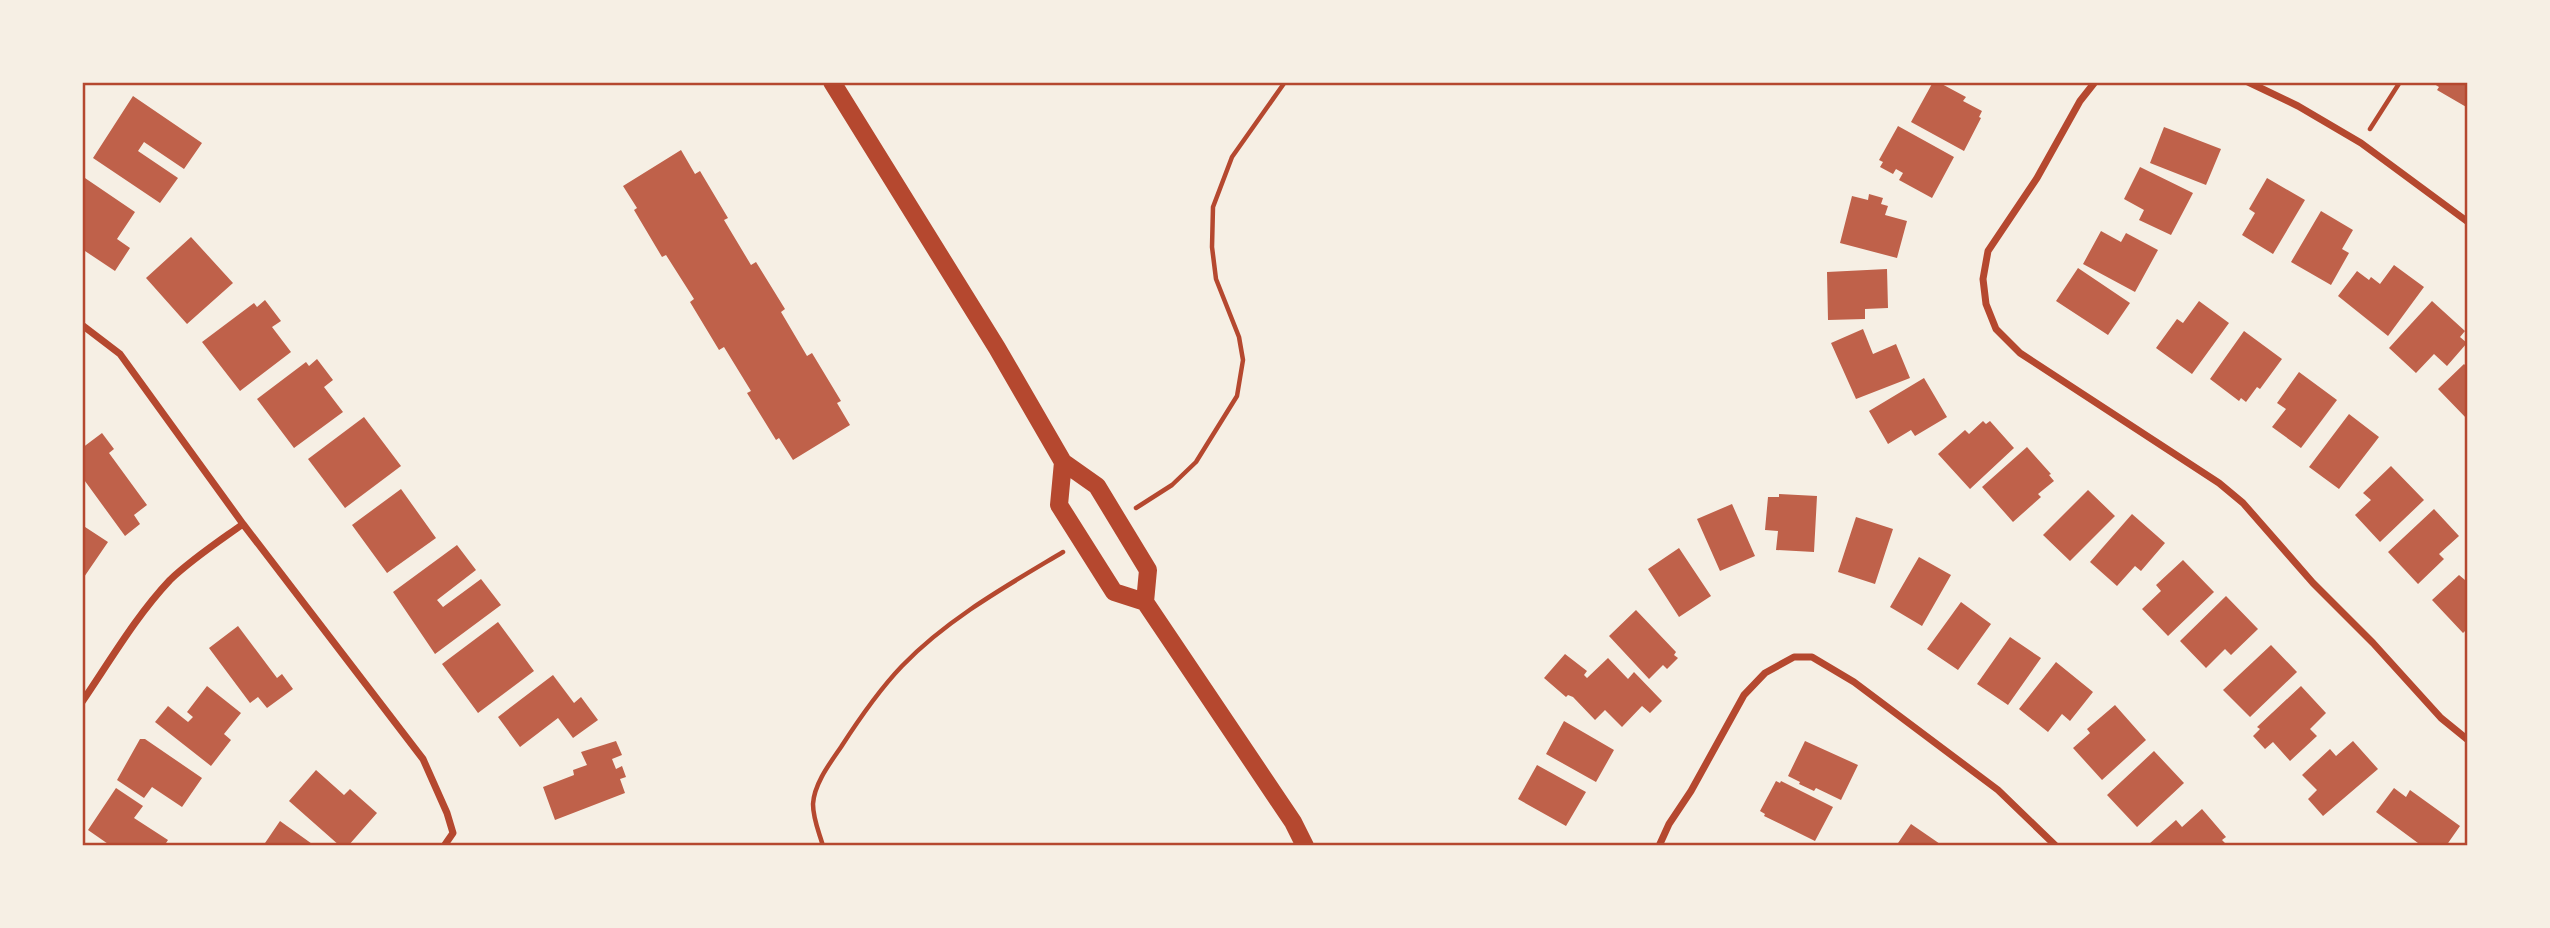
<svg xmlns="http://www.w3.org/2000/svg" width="2550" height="928" font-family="Barlow,sans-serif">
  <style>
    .building { fill: #bf614a }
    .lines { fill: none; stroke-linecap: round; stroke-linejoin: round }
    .path { stroke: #b5482f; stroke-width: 4.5 }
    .minor { stroke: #b5482f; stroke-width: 7 }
    .primary { stroke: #b5482f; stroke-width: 18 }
    .neatline { fill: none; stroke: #b5482f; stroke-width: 2.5 }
  </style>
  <rect width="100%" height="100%" fill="#f6efe4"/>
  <path class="building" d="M1933,82H1938L1966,97L1963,101L1982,111L1979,117L1981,118L1964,151L1911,122Z
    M2431,82H2468V108L2437,90L2439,87Z
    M133,96L202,143L184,169L144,142L138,151L178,178L160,203L93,158Z
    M1898,126L1954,157L1932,198L1899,180L1903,173L1896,169L1893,174L1880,167L1883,162L1879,160Z
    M2164,127L2221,149L2206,185L2150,163Z
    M681,150L695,174L700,171L728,218L724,220L751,265L756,262L785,309L781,312L807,356L812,353L841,401L837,403L850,425L793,460L779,438L776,440L747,393L751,391L724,347L719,350L690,302L694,299L666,255L662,257L634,210L637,208L623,186Z
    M2140,167L2193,193L2171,235L2139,220L2144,210L2124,199Z
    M82,176L135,212L117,239L130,248L115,271L82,249Z
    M2267,178L2305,200L2273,254L2242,235L2255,213L2249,209Z
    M1869,194L1883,198L1881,204L1888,206L1885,215L1907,221L1897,258L1840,243L1852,196L1868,200Z
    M2321,211L2353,230L2342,249L2349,253L2331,285L2291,262Z
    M2101,231L2121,242L2126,233L2158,250L2135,292L2083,264Z
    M191,237L233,283L187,324L146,278Z
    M2394,265L2424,287L2388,336L2338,296L2357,271L2369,280L2371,277L2380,284Z
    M2078,268L2130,303L2108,335L2056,301Z
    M1887,269L1888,308L1865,309V319L1828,320L1827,272Z
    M265,300L281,321L272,327L291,352L240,391L202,342L254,303L257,307Z
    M2199,301L2229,323L2192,374L2156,348L2177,319L2183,323Z
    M2432,301L2465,331L2460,337L2467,343L2447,366L2434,354L2416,373L2389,348Z
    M1863,329L1873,354L1896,344L1910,378L1856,399L1831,343Z
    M2244,331L2282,359L2260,389L2257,387L2246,402L2241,398L2239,401L2210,379Z
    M317,359L333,380L324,387L343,412L294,448L257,399L306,362L309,366Z
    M2464,364L2468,368V420L2438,389Z
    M2299,372L2337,400L2301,448L2272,427L2286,409L2277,403Z
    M1924,378L1947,417L1915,436L1911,430L1888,444L1869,411Z
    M2349,414L2379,437L2339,489L2309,467Z
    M364,417L401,466L345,508L308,459Z
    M1983,421L1986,424L1990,421L2014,448L1970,489L1938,454L1965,430L1969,434Z
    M102,433L114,449L109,453L147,505L134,515L140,524L125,536L82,477V448Z
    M2027,447L2051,474L2049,475L2054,481L2038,494L2041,497L2013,522L1982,487Z
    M2391,466L2424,500L2380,542L2355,515L2371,500L2363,493Z
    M401,489L436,538L387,573L352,525Z
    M2088,490L2115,516L2070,561L2043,535Z
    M1779,494L1817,496L1814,552L1776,550L1778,531L1765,530L1768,497H1779Z
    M1732,504L1755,556L1720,571L1697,519Z
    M2434,509L2459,536L2439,554L2444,559L2418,584L2388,552Z
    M2132,514L2165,543L2141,571L2135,566L2117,586L2090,562Z
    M1856,517L1893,529L1875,584L1838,572Z
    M82,525L108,542L82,580Z
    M457,545L476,570L437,600L443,607L481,579L501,605L435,654L393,592Z
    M1679,548L1711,596L1679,617L1648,569Z
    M1919,557L1951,575L1922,626L1890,607Z
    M2183,560L2214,592L2168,636L2142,609L2161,591L2156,585Z
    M2459,575L2465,580L2468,577V628L2463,633L2432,600Z
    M2226,596L2258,629L2231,655L2225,649L2206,668L2180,641Z
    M1961,602L1991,624L1958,670L1927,649Z
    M1636,610L1676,652L1674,655L1678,658L1667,669L1663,665L1649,679L1609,636Z
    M498,622L534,671L478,713L442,664Z
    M238,626L277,678L282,674L293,689L267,708L258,697L250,703L209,648Z
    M2010,637L2041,658L2008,705L1977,684Z
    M2271,645L2297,672L2250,717L2223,690Z
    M1565,654L1587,671L1584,675L1587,678L1608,658L1628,679L1634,672L1662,701L1650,713L1642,706L1622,727L1605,710L1595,720L1573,697L1568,695L1566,697L1544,678Z
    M2056,662L2093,692L2070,721L2062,714L2048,732L2019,709Z
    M553,675L574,703L581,697L598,720L573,738L558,718L520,747L498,717Z
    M207,686L241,713L224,734L231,740L211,766L155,722L168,706L188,722L193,717L187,712Z
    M2301,686L2326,713L2310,729L2317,736L2290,761L2273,742L2265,749L2253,736L2260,729L2257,727Z
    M2115,705L2146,740L2102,780L2073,748L2090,733L2087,729Z
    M1564,721L1614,750L1596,782L1546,754Z
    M140,739H145L202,778L182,807L152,787L144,798L117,780Z
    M616,741L622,755L612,759L616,769L622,766L626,777L620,779L625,793L555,820L543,787L574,775L573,770L587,765L581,752Z
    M1805,741L1858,765L1841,800L1816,788L1814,791L1799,784L1800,782L1788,776Z
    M2353,741L2378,769L2323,816L2308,799L2317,790L2302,775L2330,749L2336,756Z
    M2154,751L2184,783L2137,827L2107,795Z
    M1537,765L1586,792L1566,826L1518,799Z
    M316,770L344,795L350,789L377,813L348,846H340L289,801Z
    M1776,781L1780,783L1781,781L1833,807L1815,841L1764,816L1765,814L1760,811Z
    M116,788L143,806L134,818L168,840L164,846H111L88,830Z
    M2394,788L2406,797L2410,790L2460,826L2446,846H2422L2376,812Z
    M2202,809L2226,837L2222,840L2225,843L2222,846L2149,844L2176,820L2182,827Z
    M280,821L315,846H263Z
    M1911,824L1943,846H1896Z"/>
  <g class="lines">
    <path class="path" d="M2370,129L2400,82
      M1136,508L1172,485L1196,462L1237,396L1243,360L1239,337L1216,279L1212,247L1213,207L1232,157L1285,82
      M823,846C819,832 813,819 813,804C814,784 830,763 841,747C859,719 879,690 902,666C947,619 1008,585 1063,552"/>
    <path class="minor" d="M2095,82L2080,101L2037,178L1988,251L1983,279L1986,304L1996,329L2020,353L2219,483L2243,503L2313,583L2373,643L2441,718L2468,740
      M2248,82L2298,106L2361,143L2468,222
      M82,325L120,354L243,524L423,759L447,813L453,833L444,846
      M82,702C110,661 136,616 170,580C192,559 218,542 243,524
      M1659,846L1669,824L1691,791L1744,695L1765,673L1794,657H1812L1854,682L1998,790L2056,846"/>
    <path class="primary" d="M832,82L997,348L1063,462L1097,486L1148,570L1145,602L1293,822L1305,846
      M1063,462L1059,505L1114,592L1145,602"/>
  </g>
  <rect width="2550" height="928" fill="none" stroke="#f6efe4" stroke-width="168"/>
  <rect x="84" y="84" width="2382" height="760" class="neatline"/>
</svg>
